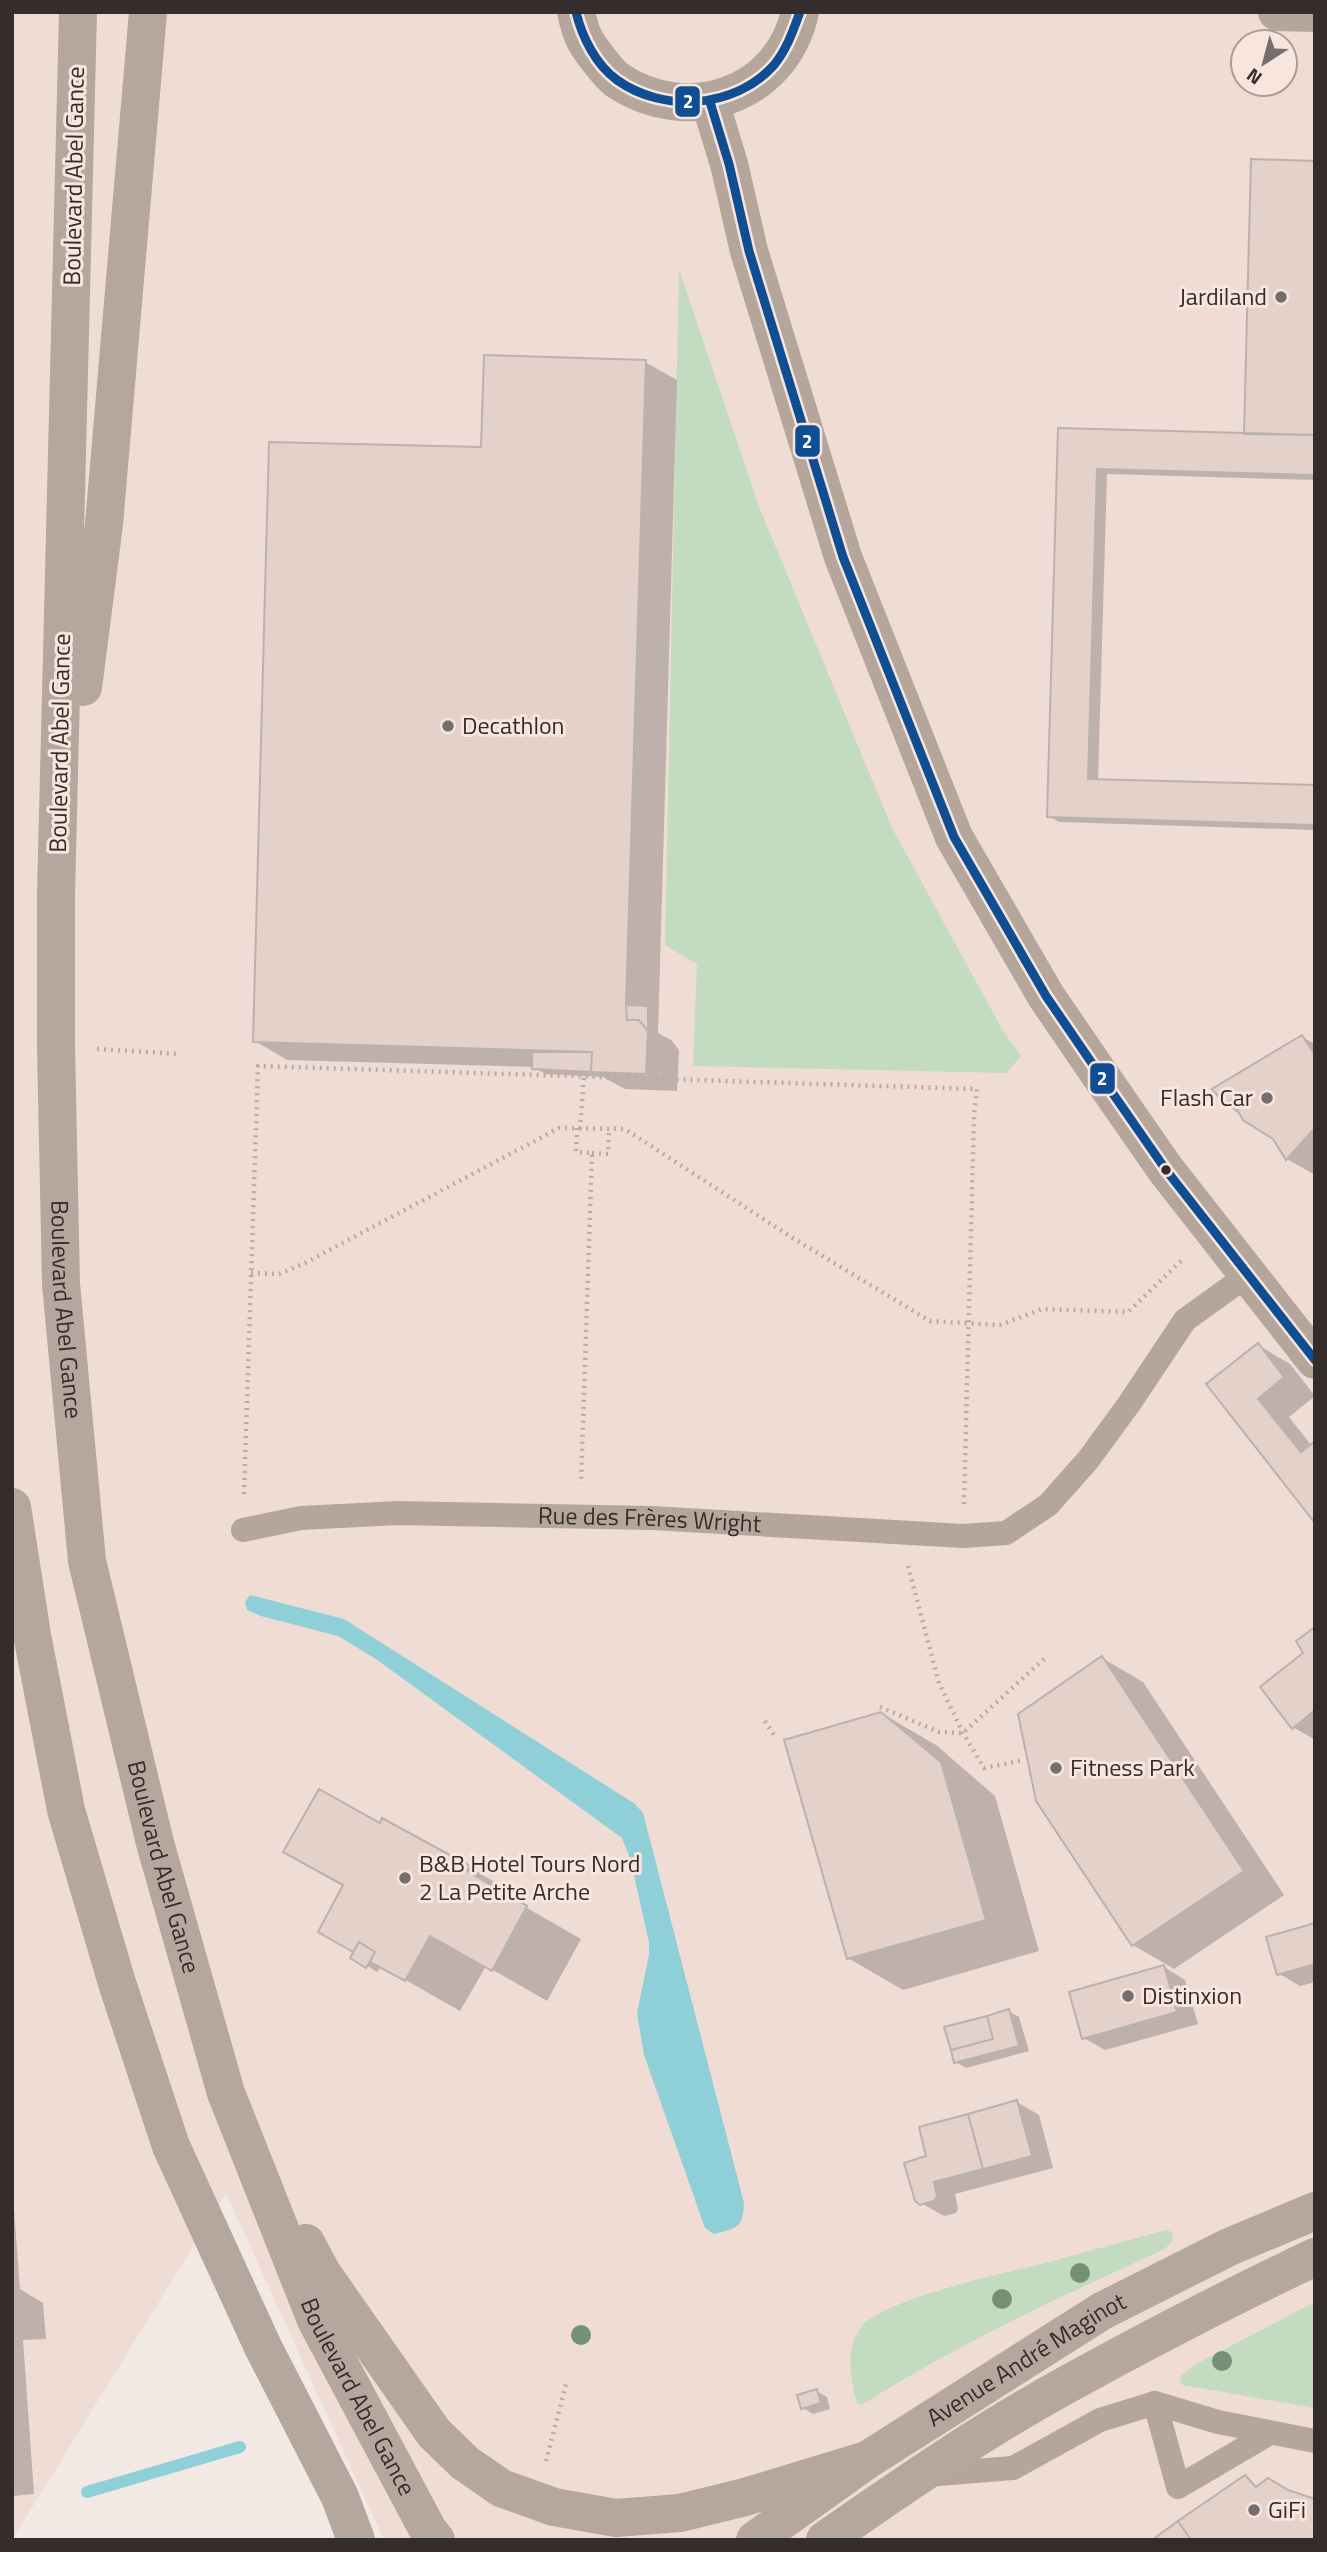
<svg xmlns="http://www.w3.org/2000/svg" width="1327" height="2552" font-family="'Titillium Web',sans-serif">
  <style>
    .built { fill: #eedcd5; fill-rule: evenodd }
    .green { fill: #c3dcbf }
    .water { fill: #8fcfd7 }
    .shadow { fill: #0003 }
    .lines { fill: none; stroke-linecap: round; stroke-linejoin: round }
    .stream { stroke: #8fcfd7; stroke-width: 12 }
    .building { fill: #e3d1ca; stroke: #b9b2af; stroke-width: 2 }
    .path { stroke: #b7aca5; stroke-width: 4.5; stroke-dasharray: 2 5; stroke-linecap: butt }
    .service { stroke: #b5a69c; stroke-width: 24 }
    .minor { stroke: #b5a69c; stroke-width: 38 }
    .tertiary { stroke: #b5a69c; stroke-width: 38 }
    .primary { stroke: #b6a79e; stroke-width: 38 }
    .bus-1-casing { stroke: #f8e6de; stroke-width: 14 }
    .bus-1 { stroke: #104e94; stroke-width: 9 }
    .tree { fill: #759175 }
    .poi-dot { fill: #766e6c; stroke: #f8e6de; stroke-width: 2.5 }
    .bus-dot { fill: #342d2b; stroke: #f8e6de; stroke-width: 2.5 }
    .labels { text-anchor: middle; stroke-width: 6; stroke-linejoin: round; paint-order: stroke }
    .street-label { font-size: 24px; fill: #342d2b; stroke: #f8e6de }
    .poi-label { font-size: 24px; fill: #342d2b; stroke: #f8e6de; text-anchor: start }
    .line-badge { stroke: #f8e6de; stroke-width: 2.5 }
    .badge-label { font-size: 19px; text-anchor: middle; font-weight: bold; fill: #fff }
  </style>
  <rect width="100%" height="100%" fill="#f2e8e4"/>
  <path class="built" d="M12,12H1315V2540H384L226,2193L12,2540ZM1243,42H1285V84H1243Z"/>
  <path class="green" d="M679,269L758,504L892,828L1003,1031L1021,1056L1006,1073L693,1066L697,964L665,945Z
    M1166,2230L1172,2232L1173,2240L1165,2249C1062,2296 961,2342 865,2403L861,2405L857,2403C850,2379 845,2346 862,2326C888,2297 1011,2272 1053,2261C1090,2251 1128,2240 1166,2230Z
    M1315,2302V2408L1182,2385L1180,2377L1194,2365Z"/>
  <path class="water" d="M250,1595L344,1619L635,1804L643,1813L744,2203C743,2228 737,2228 714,2234L705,2228L644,2055L637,2013L649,1955V1942L630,1858L622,1838L376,1659L338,1636L261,1616L247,1610L245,1602Z"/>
  <path class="shadow" d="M1315,163V480L1107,474L1098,781L1315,786V830L1059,822L1049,816L1059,429L1251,436Z
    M645,362L677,380L658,1033L671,1040L679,1050L677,1091L625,1089L603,1077L545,1074L534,1067L287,1060L255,1041L482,449Z
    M1302,1037L1315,1044V1175L1287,1159L1275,1137L1244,1118L1225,1103Z
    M1258,1345L1290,1364L1315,1396L1289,1417L1311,1445L1315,1520L1209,1384Z
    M1315,1630V1740L1293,1727L1305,1653Z
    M1102,1658L1143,1682L1284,1895L1174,1969L1133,1945Z
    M881,1713L936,1745L995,1796L1039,1951L903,1990L848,1958Z
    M381,1825L469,1867L523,1899L520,1904L581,1939L547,2001L486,1966L460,2011L381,1966L377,1972L353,1957L356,1952L320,1931Z
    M1315,1925V1982L1300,1986L1278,1973Z
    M1164,1967L1185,1980L1198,2024L1105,2050L1084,2038Z
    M1008,2011L1019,2017L1029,2051L966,2068L956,2062Z
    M1017,2102L1039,2115L1053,2168L955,2194L958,2209L956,2213L944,2216L921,2203L928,2157Z
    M12,2182L20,2289L43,2303L46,2339L23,2340L34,2494L12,2496Z
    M816,2391L827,2397L830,2409L813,2414L803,2408Z"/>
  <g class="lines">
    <path class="stream" d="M87,2492L240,2447"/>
  </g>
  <path class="building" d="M1251,159L1315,161V435L1244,434Z
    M484,355L646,360L626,1005L627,1020H639L648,1031L646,1074L591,1072L592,1052L253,1042L269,442L481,447Z
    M1058,428L1315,435V475L1097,469L1088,779L1315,785V825L1047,817Z
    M626,1005L648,1006V1031L639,1020H627Z
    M1302,1035L1315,1055V1128L1286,1160L1273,1139L1243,1120L1232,1100L1224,1104L1212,1089Z
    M532,1052H592L591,1072L532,1069Z
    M1258,1343L1284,1377L1258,1399L1301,1452L1315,1441V1523L1206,1384Z
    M1315,1627V1710L1292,1729L1260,1687L1303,1653L1296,1641Z
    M1102,1656L1244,1871L1132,1946L1036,1801L1018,1714Z
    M881,1712L941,1762L986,1920L847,1959L784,1740Z
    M319,1789L380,1823L382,1818L470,1866L467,1871L527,1906L492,1971L430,1936L405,1981L370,1962L375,1952L359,1942L353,1952L318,1932L343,1885L283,1852Z
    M1315,1923V1964L1277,1975L1266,1937Z
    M359,1942L375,1952L366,1968L350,1958Z
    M1164,1965L1177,2012L1082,2039L1069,1992Z
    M1009,2009L1019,2046L954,2063L951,2050L993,2039L987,2016Z
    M987,2016L993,2039L951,2050L944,2027Z
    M1017,2100L1032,2156L983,2169L968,2114Z
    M968,2114L983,2169L934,2182L937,2196L934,2201L920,2205L915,2201L904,2163L926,2156L919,2127Z
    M817,2389L821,2403L801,2409L797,2395Z
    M1245,2475L1256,2487L1268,2478L1288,2490L1315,2499V2540H1191L1178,2521Z
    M1178,2521L1191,2540H1152Z"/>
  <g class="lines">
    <path class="path" d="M97,1049L180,1054
      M577,1128L576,1152L592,1153L581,1484
      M580,1129L584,1076
      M592,1153L608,1154L609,1129
      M251,1273L279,1274L305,1263L559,1128L625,1129L788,1235L930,1321L1000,1325L1042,1309L1128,1312L1182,1260
      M244,1494L258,1066L977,1089L974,1117L964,1504
      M908,1566L939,1683L963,1733L984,1768L1024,1760
      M880,1707L939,1732L963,1733L1045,1658
      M765,1721L775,1737
      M546,2461L567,2380"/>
    <g class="service">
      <path id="s1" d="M243,1530L301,1518L398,1513L652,1518L963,1536L1006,1533L1048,1505L1088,1460L1129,1404L1185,1320L1249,1274"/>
      <path d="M1155,2403L1178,2487L1270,2433"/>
      <path d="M926,2475L1013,2468L1100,2420L1155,2403L1218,2422L1315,2441"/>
    </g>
    <path class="minor" d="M1277,12L1315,13"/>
    <path class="tertiary" d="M576,12C578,21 580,30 584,38C588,47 609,74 617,80C687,127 781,97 800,12
      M710,102L729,164L749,251L843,557L954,837L1046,996L1100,1075L1166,1170L1315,1360"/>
    <g class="primary">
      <path id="s2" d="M78,12L56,894V1047L61,1284L87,1561L155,1843L226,2093L316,2320L428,2530L436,2540"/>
      <path d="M83,687L104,524L148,12"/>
      <path d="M12,1507L32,1635L66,1810L117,1983L171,2146L263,2347L340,2497L356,2540"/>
      <path d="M306,2243L322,2273L434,2433L465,2463L501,2488L554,2507L616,2518L680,2513L745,2497L867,2460"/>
      <path id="s3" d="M755,2540L867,2460L1102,2311L1229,2247L1315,2211"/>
      <path d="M825,2540C904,2485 984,2430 1068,2384C1149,2339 1231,2297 1315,2257"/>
    </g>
    <g class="bus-1-casing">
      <path id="bus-1" d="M576,12C582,37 596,65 617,80C663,113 735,109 774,65C787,49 793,31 800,12
        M710,102L729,164L749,251L843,557L954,837L1046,996L1100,1075L1166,1170L1315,1360"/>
    </g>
    <use href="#bus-1" class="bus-1"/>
  </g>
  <g class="tree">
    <circle cx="1080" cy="2273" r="10"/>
    <circle cx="1002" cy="2299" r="10"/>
    <circle cx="581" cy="2335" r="10"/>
    <circle cx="1222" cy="2361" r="10"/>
  </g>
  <g class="poi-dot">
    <circle cx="1281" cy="297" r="7"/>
    <circle cx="448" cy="726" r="7"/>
    <circle cx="1267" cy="1098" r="7"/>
    <circle cx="1056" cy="1768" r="7"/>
    <circle cx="405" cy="1878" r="7"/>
    <circle cx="1128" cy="1996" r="7"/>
    <circle cx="1254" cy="2510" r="7"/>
  </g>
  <circle class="bus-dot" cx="1166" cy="1170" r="6"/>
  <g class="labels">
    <g class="street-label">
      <text transform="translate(74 176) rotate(-89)" y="8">Boulevard Abel Gance</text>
      <text transform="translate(60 743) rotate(-89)" y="8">Boulevard Abel Gance</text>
      <text dy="8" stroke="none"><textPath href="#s2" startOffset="1298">Boulevard Abel Gance</textPath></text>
      <text dy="8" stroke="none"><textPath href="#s1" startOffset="408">Rue des Frères Wright</textPath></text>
      <text dy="8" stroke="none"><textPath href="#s2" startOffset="1866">Boulevard Abel Gance</textPath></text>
      <text dy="8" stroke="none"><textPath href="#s3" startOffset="326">Avenue André Maginot</textPath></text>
      <text dy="8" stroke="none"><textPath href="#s2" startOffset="2432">Boulevard Abel Gance</textPath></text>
    </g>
    <g class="poi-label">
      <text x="1267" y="305" text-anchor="end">Jardiland</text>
      <text x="462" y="734">Decathlon</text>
      <text x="1253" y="1106" text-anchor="end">Flash Car</text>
      <text x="1070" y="1776">Fitness Park</text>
      <text x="419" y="1872">B&amp;B Hotel Tours Nord<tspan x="419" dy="28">2 La Petite Arche</tspan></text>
      <text x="1142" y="2004">Distinxion</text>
      <text x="1268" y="2518">GiFi</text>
    </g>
  </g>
  <g class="line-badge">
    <rect x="674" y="85" width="27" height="33" rx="7" fill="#104e94"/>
    <rect x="794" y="424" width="27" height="34" rx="7" fill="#104e94"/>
    <rect x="1089" y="1062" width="27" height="33" rx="7" fill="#104e94"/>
  </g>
  <g class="badge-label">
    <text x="688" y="108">2</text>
    <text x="807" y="448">2</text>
    <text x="1102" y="1085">2</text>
  </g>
  <rect width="1327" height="2552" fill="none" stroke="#342d2b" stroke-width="28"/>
  <g transform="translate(1264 63) rotate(216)"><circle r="33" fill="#f8e6de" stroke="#aa9c96" stroke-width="2"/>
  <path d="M0-5L12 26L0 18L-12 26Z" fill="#766e6c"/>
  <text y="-10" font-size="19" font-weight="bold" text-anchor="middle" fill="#342d2b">N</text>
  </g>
</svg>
